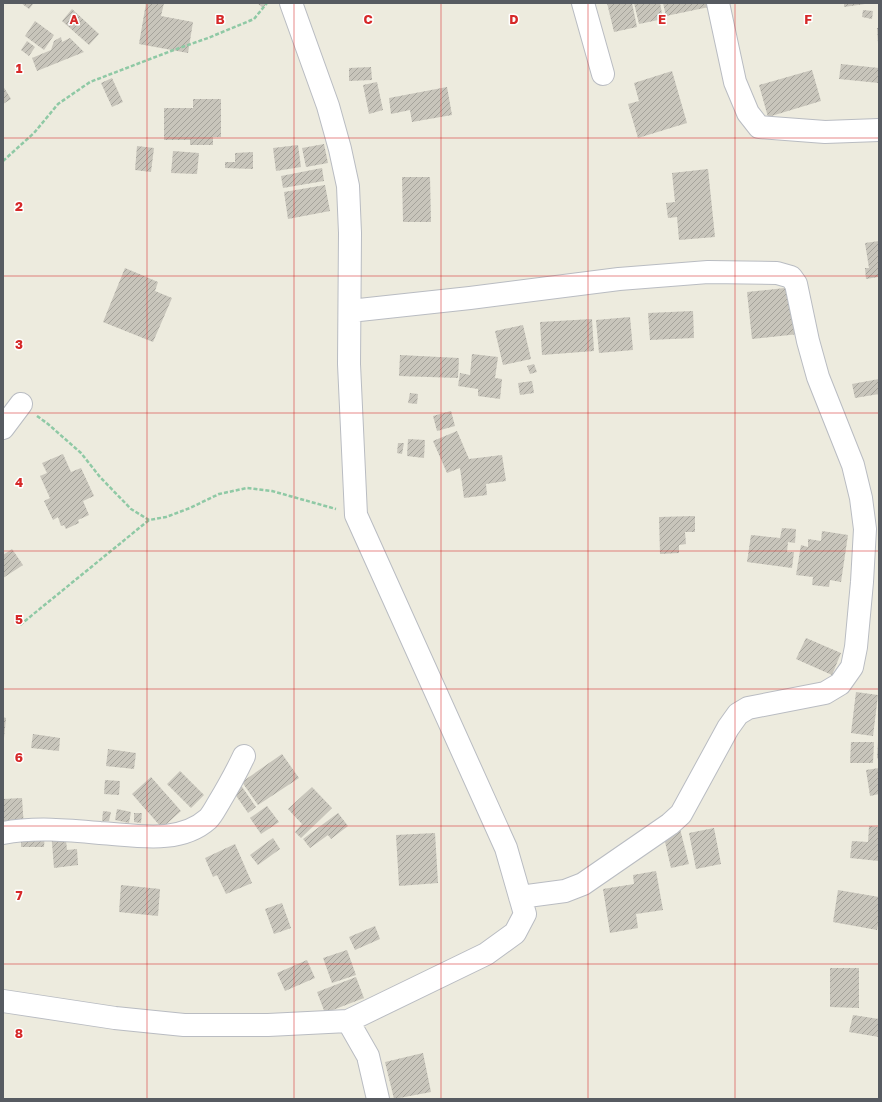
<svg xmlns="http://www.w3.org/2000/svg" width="882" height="1102" font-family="'Golos Text',sans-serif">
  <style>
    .building { fill: url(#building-hatch) }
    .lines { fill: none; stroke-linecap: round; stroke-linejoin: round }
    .minor-casing { stroke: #b9bcc2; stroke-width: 24 }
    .path { stroke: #8fc9a5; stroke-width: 2.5; stroke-dasharray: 4 2; stroke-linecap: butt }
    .minor { stroke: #fff; stroke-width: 22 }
    .grid { fill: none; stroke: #d62828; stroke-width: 1; stroke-opacity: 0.55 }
    .grid-label { font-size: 13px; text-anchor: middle; font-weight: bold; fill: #d62828; stroke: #fff; stroke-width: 3; stroke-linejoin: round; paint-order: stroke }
  </style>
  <defs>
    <pattern id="building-hatch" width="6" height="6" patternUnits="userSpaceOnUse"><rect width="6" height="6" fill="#c8c5bb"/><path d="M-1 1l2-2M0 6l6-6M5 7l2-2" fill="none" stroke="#a5a39b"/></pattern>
  </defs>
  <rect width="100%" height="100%" fill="#edebde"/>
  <path class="building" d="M21,3H34L29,9Z
    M146,3H164L161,16L193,22L188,53L139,44Z
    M257,3H267L263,8Z
    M607,3H632L637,27L614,32Z
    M634,3H660L663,19L639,24Z
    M663,3H708L709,7L666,16Z
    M844,3H865V4L844,7Z
    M72,9L99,34L89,45L62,21Z
    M863,10L873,11L872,19L862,17Z
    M35,21L54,35L44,50L25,36Z
    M877,28H879V44H878Z
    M61,37L62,42L70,38L84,52L37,71L32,58L51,50L54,41Z
    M27,41L35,47L29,56L21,50Z
    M841,64L879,68V83L839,79Z
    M371,67L372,80L349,81V68Z
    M812,70L821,101L768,117L759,85Z
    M672,71L687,123L638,138L628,104L639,101L634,83Z
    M112,78L123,102L112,107L101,83Z
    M377,82L383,110L369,114L363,85Z
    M3,86L11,99L3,104Z
    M447,87L452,115L412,122L410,110L391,114L389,98Z
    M193,99H221V137H213V145H190V140H164V108H193Z
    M324,144L328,163L306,167L302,148Z
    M298,145L301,167L276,171L273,148Z
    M137,146L154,148L151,172L135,170Z
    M173,151L199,153L197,174L171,173Z
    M253,152V169L225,168V162H235V153Z
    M322,168L324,181L283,188L281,176Z
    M708,169L715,237L679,240L677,217L668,218L666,203L675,202L672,173Z
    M402,177H430L431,222H403Z
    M325,185L330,211L288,219L284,192Z
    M879,241L878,277L866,279L865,268H869L865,243Z
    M125,268L158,282L155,291L172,298L153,342L103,322Z
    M803,286L808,333L752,339L747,292Z
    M693,311L694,338L650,340L648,313Z
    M630,317L633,350L599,353L596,320Z
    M592,319L594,351L542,355L540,322Z
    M523,325L531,359L503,365L495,331Z
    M472,354L498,357L495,378L502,379L500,399L478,396V389L458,386L460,373L470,375Z
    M400,355L459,358L458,378L399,376Z
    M534,364L537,372L530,374L527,366Z
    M879,379V394L855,398L852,384Z
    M532,381L534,393L520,395L518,383Z
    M410,393L418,394L417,404L408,403Z
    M451,411L455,426L437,431L433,416Z
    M457,431L469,459L502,455L506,481L486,484L487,495L464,498L460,468L447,473L433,441Z
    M408,439L425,440L424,458L407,456Z
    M398,443H404L402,454L397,453Z
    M63,454L71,472L81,468L94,496L83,501L89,515L78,520L79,523L66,529L64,525L61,526L58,517L53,520L44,501L50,498L40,476L47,473L42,463Z
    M695,516V532H685L686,544L679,545V553L660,554L659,517Z
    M782,528L796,529L795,543L788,542L787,552H794L792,568L747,562L751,535L780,538Z
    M822,531L848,535L841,582L830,580L829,587L812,585L813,577L796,575L801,545L808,547V539L821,541Z
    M12,549L23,565L3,578V555Z
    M806,638L841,653L832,675L796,659Z
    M856,692L878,695L873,736L851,733Z
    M3,717L6,718L4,738H3Z
    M33,734L60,738L59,751L31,748Z
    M851,742H874L873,763H850Z
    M878,742H879V759L877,758Z
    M108,749L136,753L134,769L106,766Z
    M282,754L299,778L258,805L242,782Z
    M879,768V794L870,796L866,770Z
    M180,771L204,795L191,808L167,784Z
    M151,777L181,811L162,828L132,794Z
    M105,780L120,781L119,795L104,794Z
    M238,781L256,807L248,813L230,787Z
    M312,787L332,808L301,838L295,832L302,824L288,809Z
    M22,798L24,828L3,829V799Z
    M267,806L279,822L261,834L250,818Z
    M117,809L131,812L129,823L115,820Z
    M103,811L111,812L109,821H102Z
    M134,813H142L141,823L134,822Z
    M338,813L348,826L331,839L328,835L310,848L303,839Z
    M869,826L879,827V861L850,858L852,841L868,842Z
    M714,828L721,864L696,869L689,833Z
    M680,829L689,864L671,868L663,833Z
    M65,830L67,850L77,849L78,865L54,868L51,831Z
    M21,832H45L44,847H21Z
    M435,833L438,883L399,886L396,835Z
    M273,838L280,849L258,865L250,855Z
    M235,844L252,883L226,894L217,875L213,877L205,858Z
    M656,871L663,910L636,914L638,928L610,933L603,889L634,884L633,875Z
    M121,885L160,889L158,916L119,912Z
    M838,890L879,897V920L877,930L833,922Z
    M282,903L291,928L274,934L265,909Z
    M375,926L380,939L355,950L349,937Z
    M347,950L356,975L332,983L323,958Z
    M307,960L315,978L285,991L277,973Z
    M830,968H859V1008L830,1007Z
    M356,977L364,998L325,1013L317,992Z
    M853,1015L879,1019V1037L849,1032Z
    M423,1053L431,1092L394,1099L385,1062Z"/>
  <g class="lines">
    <g class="minor-casing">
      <path id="minor" d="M583,3L603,74
        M718,3L735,82L748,113L759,127L825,132L879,130
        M350,311L470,298L619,279L708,272L777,273L791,277L796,284L808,341L818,377L853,465L861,498L865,529L862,582L856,647L852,667L840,684L825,693L748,708L738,714L728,728L681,814L670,824L583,884L565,891L520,897
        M3,428L21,404
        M3,833C34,827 68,830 100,833C135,835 179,845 208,819C212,815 215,809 218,804C227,789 236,773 244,756
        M3,1001L115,1018L184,1025H268L348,1021L486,954L515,933L525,914L506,848L356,515L349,364L350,233L348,186L340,149L328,106L291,3
        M348,1021L368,1056L378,1099"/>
    </g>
    <path class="path" d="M3,161L34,133L58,104L90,82L171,51L208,38L254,19L267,3
      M37,416L48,424L81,453L100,477L131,509L149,520L166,517L190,508L219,494L247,488L272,491L336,509
      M20,625L149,520"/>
    <use href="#minor" class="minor"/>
  </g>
  <path class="grid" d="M147,3V1099M294,3V1099M441,3V1099M588,3V1099M735,3V1099M3,138H879M3,276H879M3,413H879M3,551H879M3,689H879M3,826H879M3,964H879"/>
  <g class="grid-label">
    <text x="74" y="24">A</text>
    <text x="220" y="24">B</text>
    <text x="368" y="24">C</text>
    <text x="514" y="24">D</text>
    <text x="662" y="24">E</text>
    <text x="808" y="24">F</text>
    <text x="19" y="73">1</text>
    <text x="19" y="211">2</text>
    <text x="19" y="349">3</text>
    <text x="19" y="487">4</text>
    <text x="19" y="624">5</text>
    <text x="19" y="762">6</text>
    <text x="19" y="900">7</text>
    <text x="19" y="1038">8</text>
  </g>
  <rect width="882" height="1102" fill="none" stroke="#575b61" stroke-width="8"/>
</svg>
